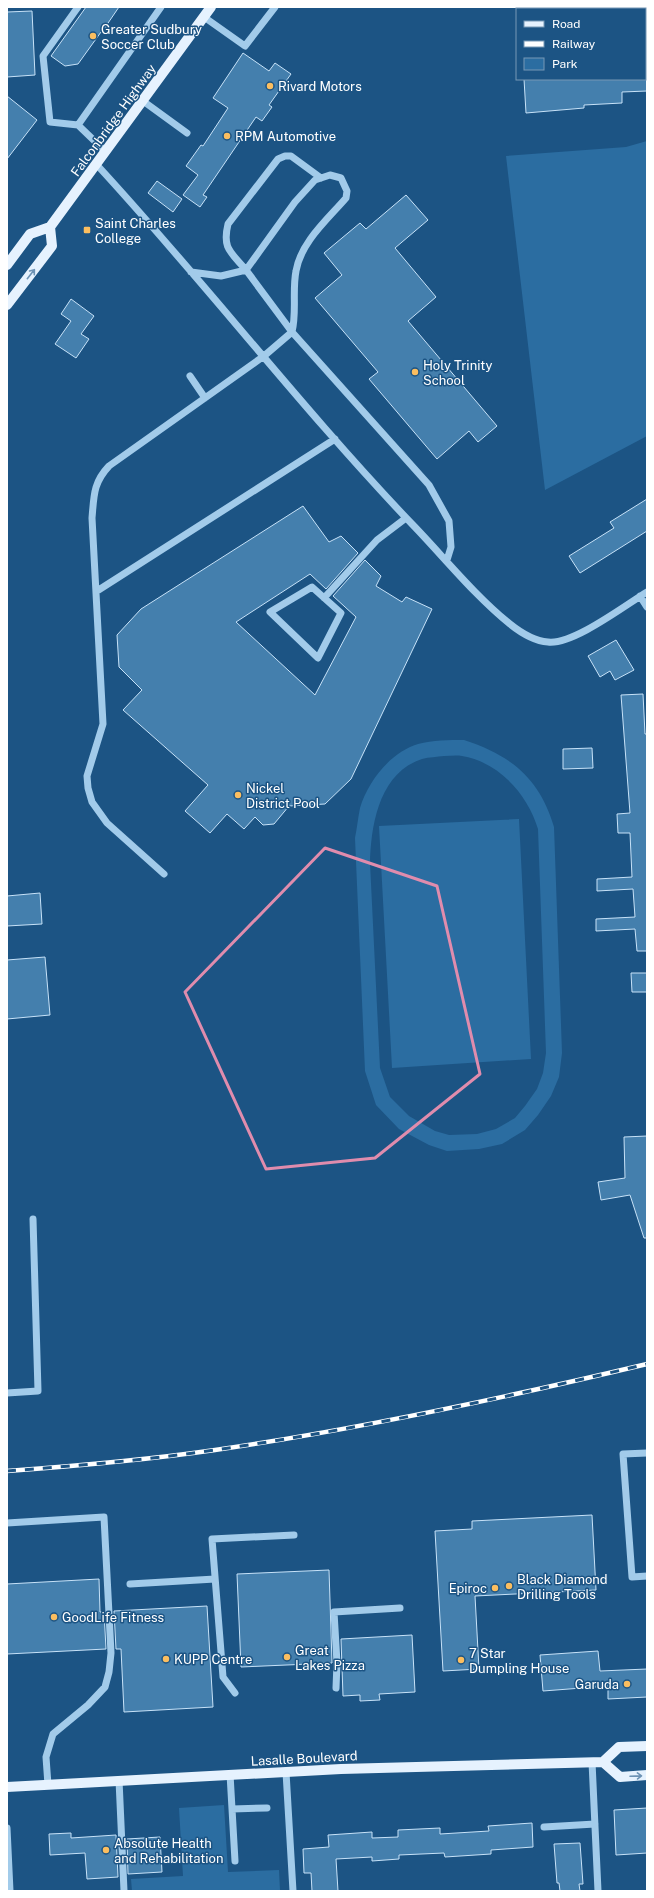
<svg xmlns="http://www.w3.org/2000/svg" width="654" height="1898" font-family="'Public Sans',sans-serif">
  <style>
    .green { fill: #2b6da1; fill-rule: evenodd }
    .building { fill: #447fad; stroke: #c7e2f8 }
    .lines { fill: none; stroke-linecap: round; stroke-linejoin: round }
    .minor { stroke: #a2cbea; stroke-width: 7 }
    .major { stroke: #e6f2fe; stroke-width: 10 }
    .rail-casing { stroke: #fff; stroke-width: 4.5 }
    .rail { stroke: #1c5484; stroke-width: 3; stroke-dasharray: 9; stroke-linecap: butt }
    .oneway { stroke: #6d93b5 }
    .marked { fill: none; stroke: #e08cad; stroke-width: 3; stroke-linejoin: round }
    .poi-dot { fill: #fbbe60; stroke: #1c5484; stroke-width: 1.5 }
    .labels { text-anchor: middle; stroke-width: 3; stroke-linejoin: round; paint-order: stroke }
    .poi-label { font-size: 13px; fill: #fff; stroke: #1c5484; text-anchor: start }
    .street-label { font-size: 13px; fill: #fff; stroke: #1c5484 }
  </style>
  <rect width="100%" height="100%" fill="#1c5484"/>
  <path class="green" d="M647,141V436L545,490L506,156L626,147Z
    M464,740C511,755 540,779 554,827L562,1053L559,1077L551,1096L538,1115L525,1130L502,1144L479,1149L447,1151L429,1145L399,1129L376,1105L365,1071L355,838C357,828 358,818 360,808C368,781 391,752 418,744C433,740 449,740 464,740ZM444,756C450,756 456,755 462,756C499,762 528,795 538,829L546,1053L543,1073L537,1089L525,1106L515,1118L496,1129L477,1134L449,1135L435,1131L409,1116L390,1097L380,1068L370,863C371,825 379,773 422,759C429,757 437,757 444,756Z
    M519,819L531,1059L392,1068L379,826Z
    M224,1805L228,1872L279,1870L280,1891H132L131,1879L183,1876L179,1808Z"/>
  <path class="building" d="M86,7H119L106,26V31L101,32L78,64L65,66L51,56Z
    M32,11L35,75L7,77V12Z
    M243,53L269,71L275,63L291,74L269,105L272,107L262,121L256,117L203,195L207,197L200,207L183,195L198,175L186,166L201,145L203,146L228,108L213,98Z
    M524,79H647V91L622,92V103L584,105V108L526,113Z
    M7,96L37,120L7,159Z
    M157,181L182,199L173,212L148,193Z
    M406,195L428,220L395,248L436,297L408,321L497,426L478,442L469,431L437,459L369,379L378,372L315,298L342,275L324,253L360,223L366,229Z
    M71,299L94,316L81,334L89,339L76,358L55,344L71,321L61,314Z
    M647,499V531L580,573L569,556L614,528L610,522Z
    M303,506L329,542L341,536L358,553L326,589L310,574L236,622L315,695L356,617L333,596L365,560L381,576L376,586L402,602L406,597L432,609L351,779L325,804L289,806L274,824L263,825L255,817L244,829L227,814L210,833L185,811L208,785L123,710L142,690L119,667L117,635L141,609Z
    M616,640L634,670L615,680L610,671L600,677L588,656Z
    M643,694L645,734H647V951H637L635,929L596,931V919L635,917L633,889L597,891V879L632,877L630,833H618L617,814L630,813L621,695Z
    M592,748L593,768L563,769V749Z
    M40,893L42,924L7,926V896Z
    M45,957L50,1015L7,1019V960Z
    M631,973H647V992H632Z
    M647,1136V1238H644L630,1195L601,1200L598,1182L625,1178L624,1137Z
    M592,1515L596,1590L475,1596L479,1669L443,1671L435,1531L472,1529V1521Z
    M329,1570L332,1663L241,1667L237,1574Z
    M99,1579L100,1612H104L106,1649L7,1654V1584Z
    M207,1606L213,1707L124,1712L121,1649H116L114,1611Z
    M412,1635L415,1692L379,1694L380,1700L360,1701V1695L343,1696L341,1639Z
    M598,1651L600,1671L647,1669V1697L608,1699V1686L543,1691L540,1655Z
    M647,1808V1853L616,1855L614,1810Z
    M532,1823L533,1847L491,1850V1854L445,1857L444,1853L399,1855V1859L372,1861V1857L336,1859L338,1891H312L311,1873H304L303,1849L329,1847L328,1835L372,1832V1838L398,1837V1830L440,1828V1834L489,1831L488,1826Z
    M71,1833V1838L116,1835L118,1877L87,1879L85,1853L50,1855L49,1834Z
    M160,1837L162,1872L128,1874L127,1839Z
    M580,1843L583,1884H579L580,1891H560L559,1883H557L554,1844Z"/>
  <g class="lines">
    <path class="minor" d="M630,7V9
      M204,17L245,46L275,7
      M645,19L647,18
      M143,101L187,133
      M78,125L50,122L43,56L78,7
      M106,152L78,125L161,7
      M97,165C205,282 302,409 412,524C443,556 475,596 510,624C520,632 535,641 548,642C573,645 624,606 647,592
      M330,175L341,178L347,191L346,198C327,220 301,242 296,271C292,291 297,312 292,332L246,270L295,202L315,180Z
      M191,272L221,276L246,270C231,252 222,249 228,224L278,159L285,156H291L321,178
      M190,376L205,398
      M312,587L341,613L318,658L270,612Z
      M97,591L335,439
      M640,596L647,607
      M324,598L377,540L406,518
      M164,874L107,823L92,802L88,788L87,776L103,724L92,518C94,496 93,483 109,466L264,356L292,332L429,485L449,521L451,547L447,560
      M7,1393L38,1391L33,1219
      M647,1453L623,1454L632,1577L647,1576
      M7,1523L104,1517L111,1653L109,1672L105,1687L88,1705L53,1734L46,1757L48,1785
      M130,1584L215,1579
      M336,1688L337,1663L334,1612L400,1608
      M235,1693L223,1677L212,1539L294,1535
      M592,1762L598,1891
      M286,1772L293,1891
      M230,1774L235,1861
      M119,1780L124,1891
      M232,1809L267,1808
      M544,1827L595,1824
      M7,1828L10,1891"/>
    <path class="major" d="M7,265L30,234L50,227L211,7
      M7,305L52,246L50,227
      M603,1762L620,1777L647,1775
      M7,1787L341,1769L603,1762L619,1747L647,1746"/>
    <g class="rail-casing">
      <path id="rail" d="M7,1471C76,1466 146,1460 215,1450C360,1429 504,1398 647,1364"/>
    </g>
    <use href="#rail" class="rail"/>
  </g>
  <defs><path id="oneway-shaft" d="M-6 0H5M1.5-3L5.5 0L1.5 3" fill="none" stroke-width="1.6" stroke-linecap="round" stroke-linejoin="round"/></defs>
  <g class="oneway">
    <use href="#oneway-shaft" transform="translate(31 274) rotate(-52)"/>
    <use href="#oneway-shaft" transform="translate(636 1776) rotate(-2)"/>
  </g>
  <path class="marked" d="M325,848L437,886L480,1074L375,1158L266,1169L185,992Z"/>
  <g class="poi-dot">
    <circle cx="93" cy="36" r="4"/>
    <circle cx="270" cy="86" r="4"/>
    <circle cx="227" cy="136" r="4"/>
    <rect x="83" y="226" width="8" height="8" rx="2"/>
    <circle cx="415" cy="372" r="4"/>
    <circle cx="238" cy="795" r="4"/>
    <circle cx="509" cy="1586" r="4"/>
    <circle cx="495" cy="1588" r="4"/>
    <circle cx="54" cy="1617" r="4"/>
    <circle cx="287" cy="1657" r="4"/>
    <circle cx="166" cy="1659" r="4"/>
    <circle cx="461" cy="1660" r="4"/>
    <circle cx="627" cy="1684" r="4"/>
    <circle cx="106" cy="1850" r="4"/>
  </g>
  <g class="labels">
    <g class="poi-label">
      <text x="101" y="34">Greater Sudbury<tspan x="101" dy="15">Soccer Club</tspan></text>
      <text x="278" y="91">Rivard Motors</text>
      <text x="235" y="141">RPM Automotive</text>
      <text x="95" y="228">Saint Charles<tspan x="95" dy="15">College</tspan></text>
      <text x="423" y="370">Holy Trinity<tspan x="423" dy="15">School</tspan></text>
      <text x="246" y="793">Nickel<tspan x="246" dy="15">District Pool</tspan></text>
      <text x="517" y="1584">Black Diamond<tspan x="517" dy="15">Drilling Tools</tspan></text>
      <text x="487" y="1593" text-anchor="end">Epiroc</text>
      <text x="62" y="1622">GoodLife Fitness</text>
      <text x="295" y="1655">Great<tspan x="295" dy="15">Lakes Pizza</tspan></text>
      <text x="469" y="1658">7 Star<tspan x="469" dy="15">Dumpling House</tspan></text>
      <text x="174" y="1664">KUPP Centre</text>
      <text x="619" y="1689" text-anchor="end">Garuda</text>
      <text x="114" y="1848">Absolute Health<tspan x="114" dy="15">and Rehabilitation</tspan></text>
    </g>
    <g class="street-label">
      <text transform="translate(113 120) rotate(-54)" y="5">Falconbridge Highway</text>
      <text transform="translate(304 1758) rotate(-3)" y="5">Lasalle Boulevard</text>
    </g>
  </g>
  <rect width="654" height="1898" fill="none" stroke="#ffffff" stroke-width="16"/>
  <rect x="516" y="8" width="130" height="72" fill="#1c5484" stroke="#7798b5"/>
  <rect x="524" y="21" width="20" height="6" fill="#e6f2fe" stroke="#7798b5"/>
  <text x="552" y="28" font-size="12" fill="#ffffff">Road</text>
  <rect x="524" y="41" width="20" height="6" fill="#ffffff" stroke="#7798b5"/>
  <text x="552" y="48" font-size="12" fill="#ffffff">Railway</text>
  <rect x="524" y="58" width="20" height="12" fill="#2b6da1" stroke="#7798b5"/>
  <text x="552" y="68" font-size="12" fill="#ffffff">Park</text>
</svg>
